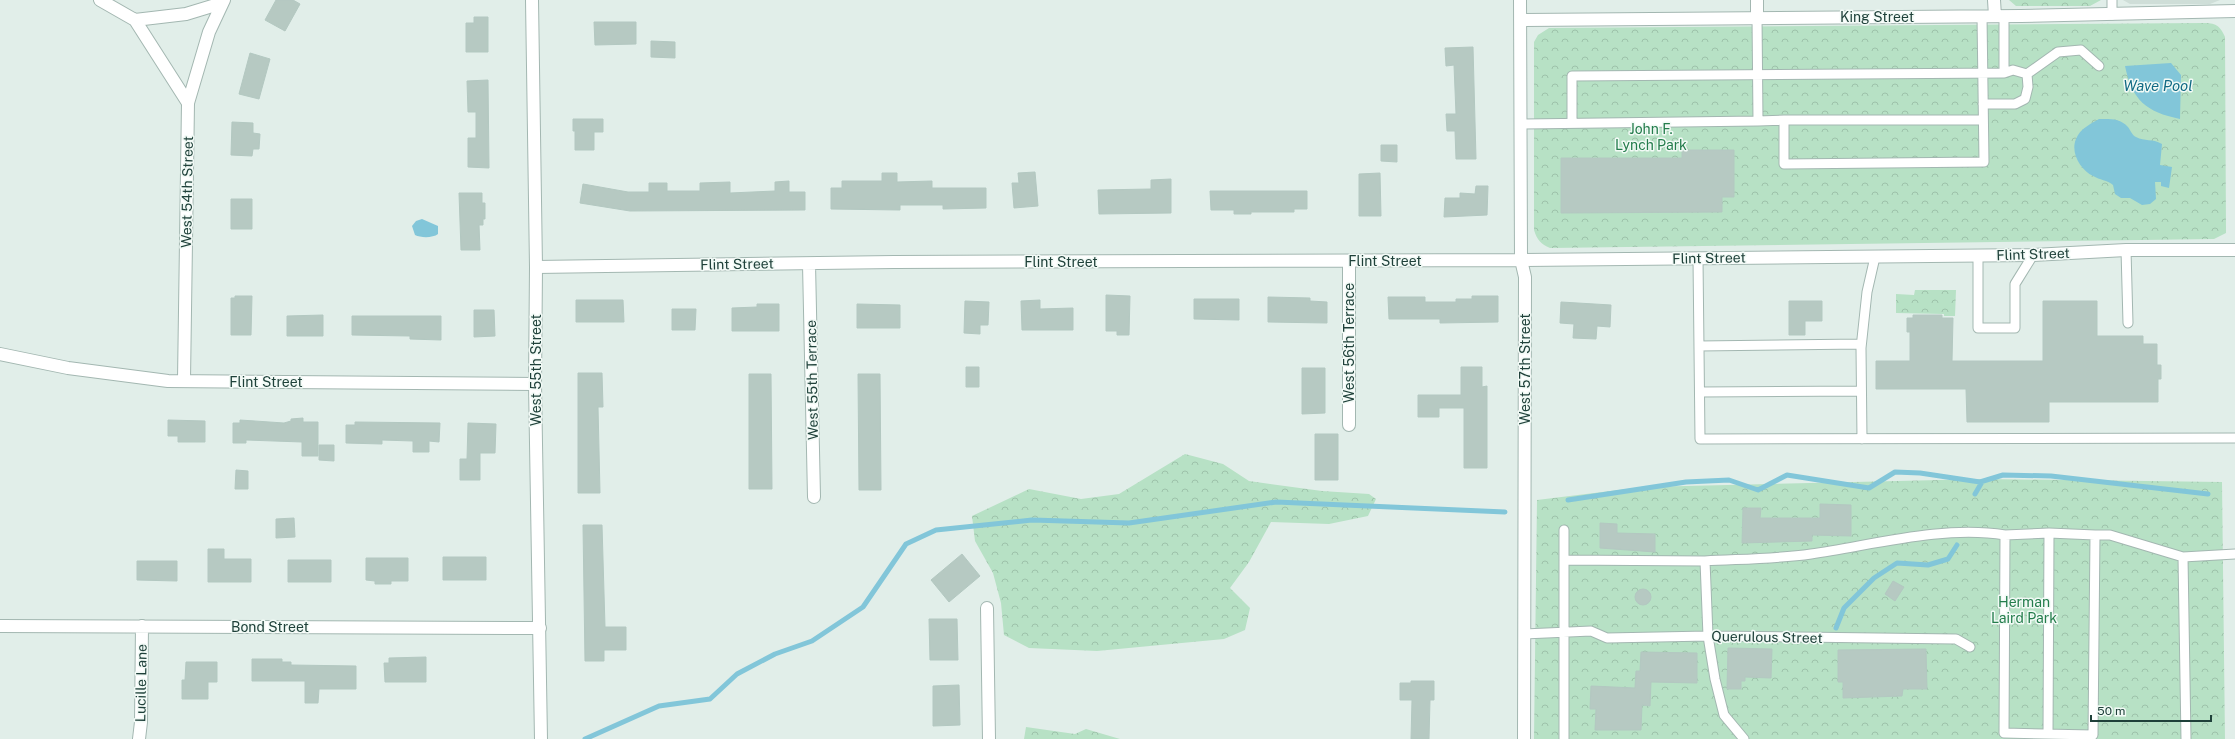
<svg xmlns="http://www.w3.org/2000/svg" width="2235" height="739" font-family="'Public Sans',sans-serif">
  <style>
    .built { fill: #cfded8 }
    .forest { fill: url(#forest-crowns) }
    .water { fill: #82c6d9 }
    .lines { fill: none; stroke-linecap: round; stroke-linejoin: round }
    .stream { stroke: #82c6d9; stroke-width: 5 }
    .building { fill: #b6c9c2; stroke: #b3c8c1 }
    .service-casing { stroke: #a3b7b1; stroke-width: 11 }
    .minor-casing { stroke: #a3b7b1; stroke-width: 14 }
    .tertiary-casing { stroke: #a3b7b1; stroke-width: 14 }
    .service { stroke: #fff; stroke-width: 9 }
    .minor { stroke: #fff; stroke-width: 12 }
    .tertiary { stroke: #fff; stroke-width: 12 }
    .labels { text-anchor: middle; stroke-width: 3; stroke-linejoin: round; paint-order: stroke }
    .street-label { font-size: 14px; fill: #1f413a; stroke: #f2faf6 }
    .park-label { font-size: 14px; fill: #247d4c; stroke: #f2faf6 }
    .water-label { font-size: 15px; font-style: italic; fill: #116a84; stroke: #f2faf6 }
  </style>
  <defs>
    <pattern id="forest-crowns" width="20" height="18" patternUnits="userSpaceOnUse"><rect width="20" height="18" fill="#b7e1c5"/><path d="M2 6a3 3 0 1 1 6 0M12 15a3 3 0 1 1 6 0" fill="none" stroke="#9dc2aa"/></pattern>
  </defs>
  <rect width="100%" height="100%" fill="#e1eee9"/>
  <path class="built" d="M2123,0H2220L2210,4H2130Z"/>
  <path class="forest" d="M2009,0H2101L2090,6H2016Z
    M2203,23C2215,23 2220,25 2225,37L2226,233L2214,239L1550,248C1541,244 1537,240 1534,230V42L1538,35L1549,28Z
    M1915,290H1956L1955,316H1944V314L1896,313V294L1914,295Z
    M1185,454L1223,464L1249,481L1322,491L1369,494L1376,499L1368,516L1329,524L1271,522L1249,562L1230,588L1250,608L1245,630L1224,639L1097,651L1029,648L1004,635L1001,603L993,573L975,541L972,516L1029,489L1081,499L1119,494Z
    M1983,479L2222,482L2225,739H1534L1537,500L1643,487Z
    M1026,727L1075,734L1086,729L1120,739H1024Z"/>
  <path class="water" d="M2171,63L2181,75L2180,119C2146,112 2132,100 2125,66Z
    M2099,119C2110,119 2120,118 2128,127C2131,131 2132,135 2136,137C2145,142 2152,138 2162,144L2160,165L2172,167L2169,188L2161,186V182H2155L2156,199L2150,204L2142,205L2130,198H2121L2115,194L2113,185C2107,180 2100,180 2093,176C2081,170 2070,153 2076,139C2080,129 2090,124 2099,119Z
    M422,219L438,226V234C433,238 421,238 415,235L412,226L416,221Z"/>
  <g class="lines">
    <path class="stream" d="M1975,494L1982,482
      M1568,500L1686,482L1729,480L1758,490L1787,475L1869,488L1895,472L1920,473L1980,482L2003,475L2051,476L2208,494
      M1836,628L1844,608L1874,578L1897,563L1928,565L1948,559L1957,545
      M585,739L659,706L710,699L737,674L775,654L812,641L863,607L906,544L936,530L1032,520L1129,523L1276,502L1505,512"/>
  </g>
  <path class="building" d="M276,0H293L300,4L285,31L265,20Z
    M474,17H488V52H466V23H474Z
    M594,22H636V44L595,45Z
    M651,41L675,42V58L651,57Z
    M1473,47L1476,159H1456L1455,131H1447L1446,114H1456L1454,65L1446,66L1445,48Z
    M250,53L270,59L259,99L239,94Z
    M488,80L489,168L468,167V138H476V112H468L467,81Z
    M573,119H603V132H594V150H575V131H573Z
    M232,122L253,123V133L260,134L259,149H253L252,156L231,155Z
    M1381,145H1397V162L1381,161Z
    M1682,150H1734V197H1722V212L1561,213V158H1682Z
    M1035,172L1038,206L1014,208L1012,183H1019L1018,173Z
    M882,173H897V182L932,181V188H986V208L943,209V205H900V210L831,209V188H842V181H882Z
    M1380,173L1381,216H1359V174Z
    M1171,179V213L1099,214L1098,190L1151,189V180Z
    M789,181V192H805V210L630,211L580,203L583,184L628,192H649V183H667V191H700V183L730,182V193L775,191V182Z
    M1476,186H1488L1487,215L1444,217L1445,198H1460V193L1475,194Z
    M1210,191H1307V209H1294V212H1251V214H1234V210H1211Z
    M459,193H482V203H485V219H483V225H479L480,250H461Z
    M231,199H252V229H231Z
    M1106,295L1130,296L1129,335H1117V331H1106Z
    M235,296H252L251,335H231V298H235Z
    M1472,296H1498V322L1440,323V319H1389L1388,297H1425V302H1456V299H1472Z
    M1268,297L1310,298V301L1327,302V323L1268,322Z
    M1194,299H1239V320L1194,319Z
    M576,300H623L624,322H576Z
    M1040,300V309L1073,308V330H1022L1021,301Z
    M965,301L989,302L988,325H980V334L964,333Z
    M1789,301H1822V321H1805V335H1789Z
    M2043,301H2097V336H2143V344H2157V365H2161V379H2158V402H2049V422H1967L1966,389H1876V361H1910V332H1907V318H1913V315H1942V318H1953L1952,361H2043Z
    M1561,302L1611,305L1610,327L1597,326L1596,339L1573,338L1574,324L1560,323Z
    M757,304H779V331H732V308L757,307Z
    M857,304L900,305V328H857Z
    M672,309H696L695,330H672Z
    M474,310H494L495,336L474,337Z
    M323,315V336H287V316Z
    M352,316H441V340L410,339V336L352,335Z
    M966,367H979V387H966Z
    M1461,367H1482V387L1487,386V468H1464V408H1439V417H1418V395H1461Z
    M1302,368H1325V413L1302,414Z
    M578,373H602L603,407H598L600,493H578Z
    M749,374H771L772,489H749Z
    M858,374H880L881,490H859Z
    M303,418V422H318V456H302V442L246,440V443H233V423H240V420L284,423L291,421V419Z
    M168,420L205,421V442H178V436H168Z
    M355,422L440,423L439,442L429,441V452H413V441L382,440V444L346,443V425H355Z
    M468,423L496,424L495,453H480V480H460V459H467Z
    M1315,434H1338V480H1315Z
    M319,445H334V461L319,460Z
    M236,470L248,471V489H235Z
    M1820,504L1851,505V536L1812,535V541L1742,543L1743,508H1761L1760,518H1820Z
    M294,518L295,537L276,538V519Z
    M1600,523L1617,524V533L1655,534V552L1600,548Z
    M583,525H602L605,627H626V650H604V661H585Z
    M208,549H224V559H251V582H208Z
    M962,554L980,576L949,602L931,580Z
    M443,557H486V580H443Z
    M366,558H408V581H391V584H375V581L366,580Z
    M288,560H331V582H288Z
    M137,561H177V581L137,580Z
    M1893,581L1904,587L1895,601L1885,594Z
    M1635 597a8 8 0 1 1 16 0a8 8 0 1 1-16 0Z
    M929,619H957L958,660H930Z
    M1728,648L1772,649L1771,678L1745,677V681H1741V689H1727Z
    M1926,649L1927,689H1903L1902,696L1843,698V682H1838V650Z
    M1641,652L1697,653V683L1651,682L1650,706L1642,705L1641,730H1595L1596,709H1590L1591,686L1635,688L1636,671H1640Z
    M426,657V682H385L384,663H389V658Z
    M252,659H282V662H291V665L356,666V689H319L318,703H305V681H252Z
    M186,662H217V682H208V699H182V680H185Z
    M1411,681H1434V700H1430L1429,739H1411L1412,700H1400V683H1411Z
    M959,685L960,725L933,726V686Z"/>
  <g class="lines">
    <g class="service-casing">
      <path id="service" d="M2112,0V15
        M1982,16L1984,162L1784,164V120H1983
        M1757,17L1758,121L1784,120
        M2027,74L2058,52L2081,50L2099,66
        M1983,104H2015L2025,99L2028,87L2027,74L2013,70L2004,73V16
        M1572,123V76L2004,73
        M1521,124L1758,121
        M2126,250L2128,323
        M1978,256V328H2015V284L2033,255
        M1698,259L1700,439L2235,438
        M1699,346L1861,344
        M1700,392L1861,391
        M1862,439L1861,348L1867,292L1875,257
        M1564,530V739
        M2095,535L2049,533L2005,535L2004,733L2093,735L2095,535H2110L2183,557
        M1564,560L1705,561
        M1524,634L1591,631L1607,638L1708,636L1956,639L1970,647
        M2048,734L2049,533
        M1744,739L1724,715L1715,679L1708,636L1705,561C1740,559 1776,559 1811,554C1873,545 1943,525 2005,535
        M2186,739L2183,557L2235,554"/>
    </g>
    <g class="minor-casing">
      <path id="minor" d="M100,0L135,20L188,103L184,380
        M1520,0L1521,260L1525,277L1524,739
        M1757,0V17
        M1994,0L1995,16
        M135,20L186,14L222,3
        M1520,20L2021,16L2235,11
        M188,103L209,32L224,0
        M1349,261V425
        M809,264L814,497
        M536,267L894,262L1521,260L2033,255L2126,250H2235
        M0,354L68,368L168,381L535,384
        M987,608L989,739
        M0,626L540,628
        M139,739L141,722L142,626"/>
    </g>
    <g class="tertiary-casing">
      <path id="tertiary" d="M532,0L536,267L535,384L541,739"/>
    </g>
    <use href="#service" class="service"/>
    <use href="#minor" class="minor"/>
    <use href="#tertiary" class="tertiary"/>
  </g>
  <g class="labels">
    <g class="street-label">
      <text x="1877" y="22">King Street</text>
      <text transform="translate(187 192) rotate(-89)" y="5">West 54th Street</text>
      <text transform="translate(2033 254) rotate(-2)" y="5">Flint Street</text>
      <text transform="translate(1709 258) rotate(-1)" y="5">Flint Street</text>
      <text x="1385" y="266">Flint Street</text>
      <text x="1061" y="267">Flint Street</text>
      <text transform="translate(737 264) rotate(-1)" y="5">Flint Street</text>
      <text transform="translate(1349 343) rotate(-90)" y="5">West 56th Terrace</text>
      <text transform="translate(1525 369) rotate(-90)" y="5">West 57th Street</text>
      <text transform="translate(536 370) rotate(-90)" y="5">West 55th Street</text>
      <text transform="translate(812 380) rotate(-91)" y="5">West 55th Terrace</text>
      <text x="266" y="387">Flint Street</text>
      <text x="270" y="632">Bond Street</text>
      <text transform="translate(1767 637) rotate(1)" y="5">Querulous Street</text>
      <text transform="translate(141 683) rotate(-89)" y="5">Lucille Lane</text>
    </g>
    <g class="park-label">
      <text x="1651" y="134">John F.<tspan x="1651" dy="16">Lynch Park</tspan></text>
      <text x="2024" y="607">Herman<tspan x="2024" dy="16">Laird Park</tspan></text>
    </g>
    <g class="water-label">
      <text x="2158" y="91">Wave Pool</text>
    </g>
  </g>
  <path d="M2091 715v6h120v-6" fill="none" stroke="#1f413a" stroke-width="2"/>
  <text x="2097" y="715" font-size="12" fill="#1f413a" stroke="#f2faf6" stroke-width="3" paint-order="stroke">50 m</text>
</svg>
